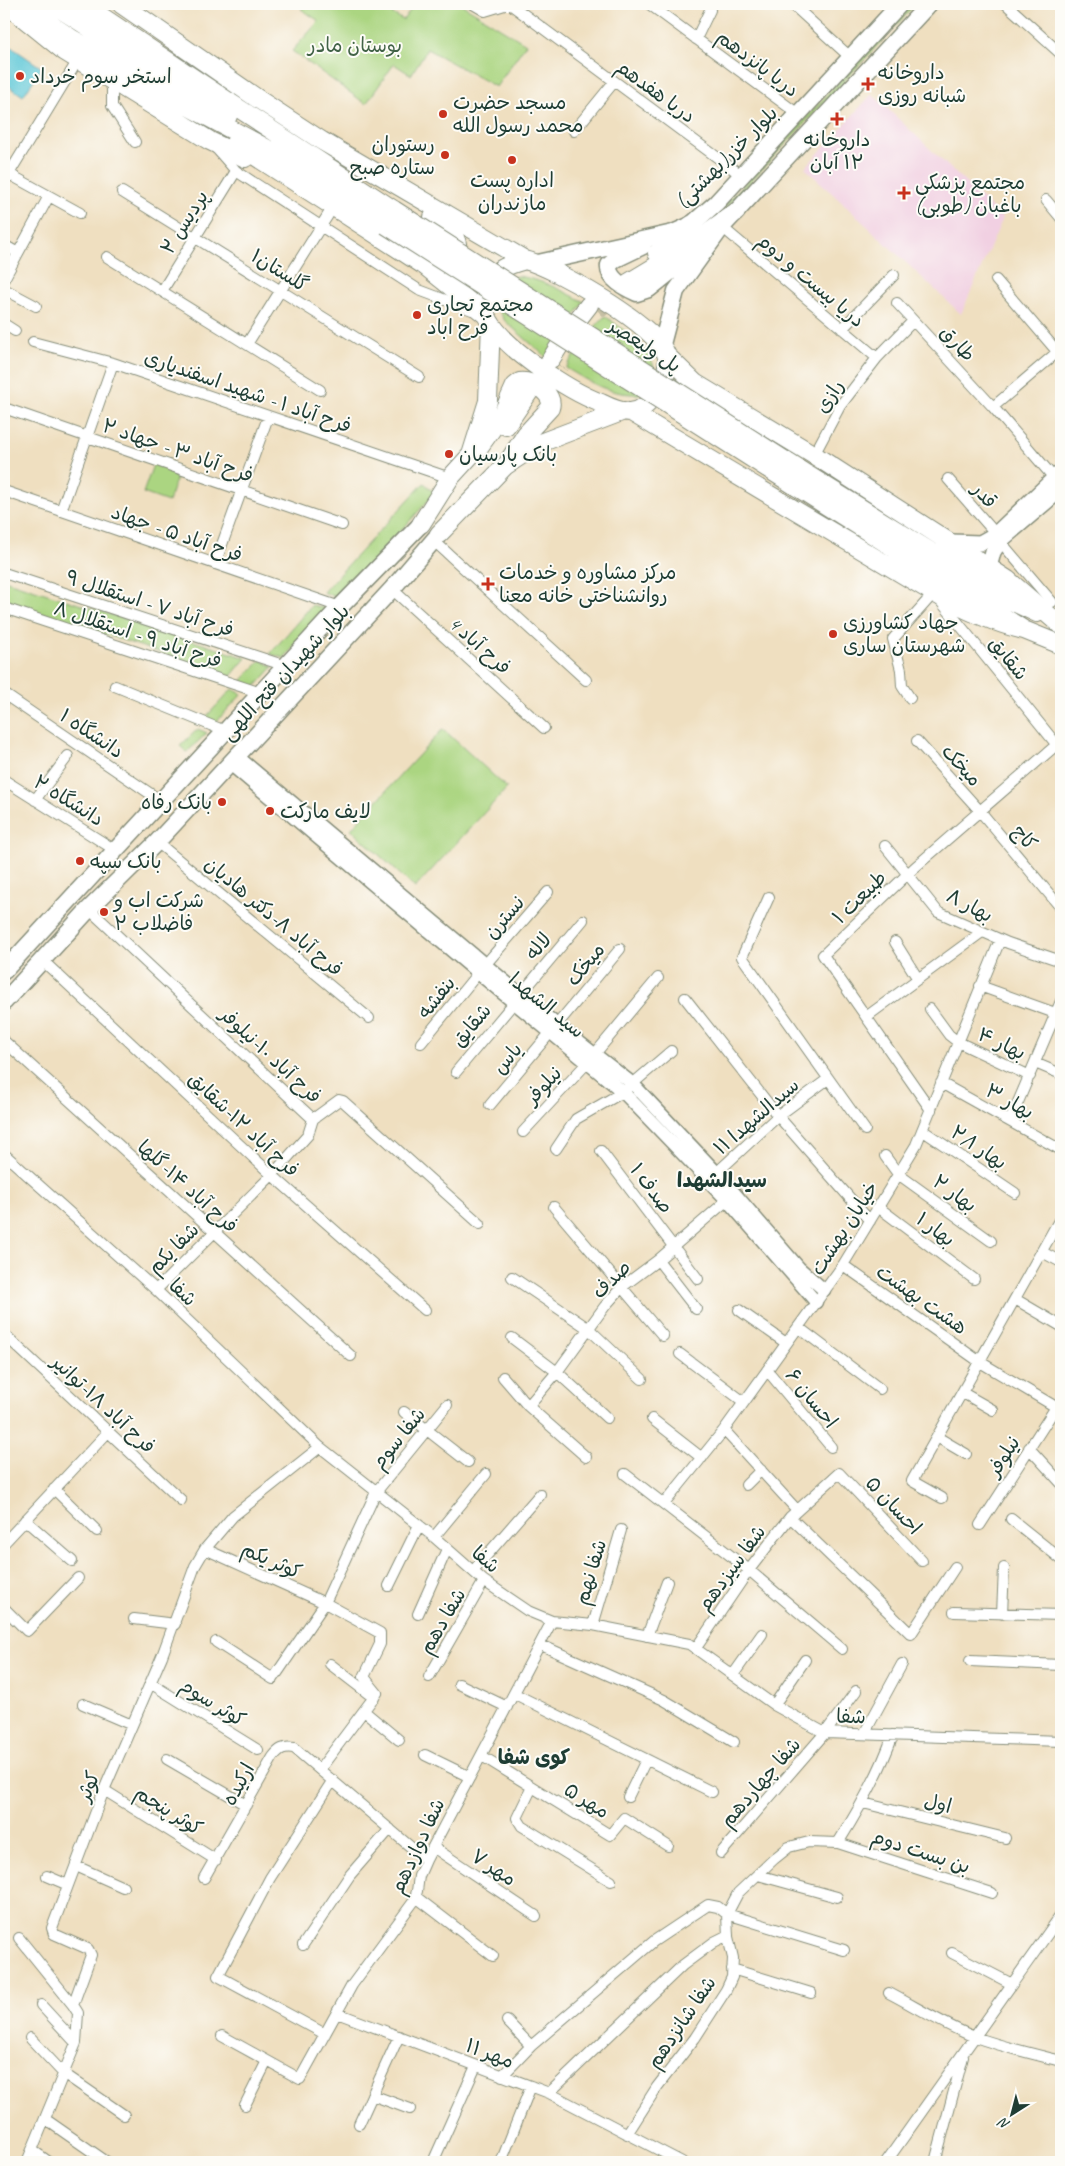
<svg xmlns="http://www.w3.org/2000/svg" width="1065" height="2166" font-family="Caveat,'Playpen Sans Arabic',sans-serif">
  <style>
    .built { fill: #f1d0e2 }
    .green { fill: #abd581; stroke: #65895a }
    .water { fill: #5dc7d7; stroke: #3e8286 }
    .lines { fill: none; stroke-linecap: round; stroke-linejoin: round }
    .trunk-tunnel { stroke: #c5bfa4; stroke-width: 18; stroke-dasharray: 18 9; stroke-linecap: butt }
    .minor-casing { stroke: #878e7a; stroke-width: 12 }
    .tertiary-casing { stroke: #878e7a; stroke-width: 15 }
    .secondary-casing { stroke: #878e7a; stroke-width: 18 }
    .primary-casing { stroke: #878e7a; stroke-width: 19 }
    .trunk-casing { stroke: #878e7a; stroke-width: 20 }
    .minor { stroke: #fff; stroke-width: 10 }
    .tertiary { stroke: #fff; stroke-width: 12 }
    .secondary { stroke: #fff; stroke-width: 15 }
    .primary { stroke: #fff; stroke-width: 16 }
    .trunk { stroke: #fff; stroke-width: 18 }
    .trunk-bridge-casing { stroke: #878e7a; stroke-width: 20; stroke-linecap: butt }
    .trunk-bridge { stroke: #fff; stroke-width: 18 }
    .poi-dot { fill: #c8321e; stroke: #fdfcf7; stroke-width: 2 }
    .labels { text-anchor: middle; stroke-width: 4; stroke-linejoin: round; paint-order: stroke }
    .park-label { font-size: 20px; fill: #426347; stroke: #fdfcf7 }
    .street-label { font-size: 20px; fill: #1f3d34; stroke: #fdfcf7 }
    .poi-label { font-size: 20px; fill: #1f3d34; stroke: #fdfcf7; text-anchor: start }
    .neighbourhood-label { font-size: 21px; font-weight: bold; fill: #1f3d34; stroke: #fdfcf7 }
  </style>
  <rect width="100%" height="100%" fill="#fdfcf7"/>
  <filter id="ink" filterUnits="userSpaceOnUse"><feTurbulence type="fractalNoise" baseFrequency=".02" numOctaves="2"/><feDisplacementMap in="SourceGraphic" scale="10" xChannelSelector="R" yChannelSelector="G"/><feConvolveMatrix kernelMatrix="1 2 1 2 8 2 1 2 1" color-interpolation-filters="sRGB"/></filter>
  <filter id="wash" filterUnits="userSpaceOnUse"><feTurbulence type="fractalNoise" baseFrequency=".0096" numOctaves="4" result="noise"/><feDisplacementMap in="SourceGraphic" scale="20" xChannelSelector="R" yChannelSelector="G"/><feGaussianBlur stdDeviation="1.12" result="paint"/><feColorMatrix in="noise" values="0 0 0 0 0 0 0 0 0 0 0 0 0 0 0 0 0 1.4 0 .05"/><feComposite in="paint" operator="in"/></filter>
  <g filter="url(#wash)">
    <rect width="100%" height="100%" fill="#efdfc0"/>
    <path class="built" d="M872,94L1003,218L961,314L805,168Z"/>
    <path class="green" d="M306,4H376L403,20L415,4H461L526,44L496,87L427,49L411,75L394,64L366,104L292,51L319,21L301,9Z
      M911,4H916L713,222L711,220Z
      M518,276C542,280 562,290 584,302L546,357L505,321L494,303L505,281Z
      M605,316C625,331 648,345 655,370L639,394C610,395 591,383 566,368L583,340Z
      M154,462L179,471L168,502L143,493Z
      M424,483L435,493L340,599L323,592Z
      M4,580L246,658L231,676L4,601Z
      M312,605L327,609L284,658L270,654Z
      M261,660L273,667L255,687L241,681Z
      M232,689L242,694L215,723L205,718Z
      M198,729L207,733L187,752L180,746Z
      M443,729L507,788L415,888L351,829Z"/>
    <path class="water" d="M4,42L42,68L23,96L4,83Z"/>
  </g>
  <g filter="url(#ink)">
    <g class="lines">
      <path class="trunk-tunnel" d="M598,311L628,283
        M544,388L560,365"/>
      <g class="minor-casing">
        <path id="minor" d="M473,4L485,11L508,4
          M510,4L741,175
          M649,4L798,114
          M792,4L850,57
          M1006,4L1061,54
          M696,39L710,10
          M112,81V106L135,142
          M574,131L614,82
          M216,148L236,171L419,290L472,310
          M9,174L80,213
          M4,182L78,60
          M122,192L419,377
          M1046,200L1061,218
          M722,227L877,358
          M4,245L18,253
          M107,257L320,390
          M4,279L49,196
          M996,280L1061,356
          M4,289L36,306
          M162,291L236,171
          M897,303L993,407L1054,478
          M4,324L15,331
          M842,329L894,275
          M33,342L113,363L450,478
          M247,344L333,207
          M993,407L1061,349
          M4,408L342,525
          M814,455L840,406L877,358L913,321
          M948,479L996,534
          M4,491L340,607
          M61,511L113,363
          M433,540L586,680
          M1000,541L1052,602
          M215,564L268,417
          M4,573L286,666
          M392,589L544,728
          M4,608L261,693
          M115,686L225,731
          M4,694L161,801
          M910,698L902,686L901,670L893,639L934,593L1061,750
          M917,741L980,811L1061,908
          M4,780L115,850
          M35,800L68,756
          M157,842L369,1018
          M885,846L938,912L1008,943L1061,961
          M769,897L742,957L865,1130
          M89,909L313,1119L339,1100L343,1101L480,1224
          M895,942L918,979
          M42,960L272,1175L425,1310
          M980,986L1055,1013
          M685,998L778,1116L870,1221
          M930,1009L949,1035L958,1042L1030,1076
          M866,1017L982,932
          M4,1041L351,1356
          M421,1043L478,973L548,892
          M594,1055L658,978
          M1035,1063L1061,1074
          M456,1072L583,920
          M941,1083L1061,1150
          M490,1105L620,949
          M931,1110L823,955L914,868L1061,741
          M1010,1121L1061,1001
          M922,1130L1015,1193
          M523,1132L588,1062
          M556,1149L576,1119L623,1092L671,1051
          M601,1151L698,1279
          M4,1154L156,1290L320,1447L434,1537L484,1581L528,1611L552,1621L593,1625L689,1644L774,1705L825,1733L1061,1741
          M885,1156L898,1174L991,1241
          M712,1177L778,1116L828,1079
          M554,1207L663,1336
          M878,1207L974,1279
          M1042,1252L1061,1262
          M658,1260L696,1309
          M843,1265L980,1362L1061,1410
          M512,1277L589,1329L642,1379
          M156,1290L272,1175L308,1135L313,1119
          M1015,1299L1061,1326
          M739,1310L786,1343
          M798,1327L880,1389
          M4,1334L181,1500
          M512,1338L557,1372L607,1418
          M680,1354L744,1402
          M767,1370L831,1447
          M503,1377L528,1406L586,1457
          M963,1393L993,1410
          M528,1406L557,1372L605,1306L622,1287L658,1260L732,1196
          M404,1412L468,1462
          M652,1419L702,1458
          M724,1430L797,1510
          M937,1437L966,1454
          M1029,1448L1061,1483
          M625,1474L749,1570L842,1649
          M746,1485L761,1470
          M54,1489L97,1531
          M942,1498L912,1481L1061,1217
          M664,1504L724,1430L843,1265L916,1145L1000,940
          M790,1517L911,1634L955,1567
          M1011,1519L1061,1559
          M25,1520L72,1561
          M980,1525L1056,1407
          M434,1537L486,1474
          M4,1543L109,1431
          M205,1549L325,1603L380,1633V1644L364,1677L377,1693L320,1769
          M473,1571L540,1494
          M389,1586L419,1525
          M4,1608L27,1631L78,1578
          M954,1612L1061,1615
          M418,1614L447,1549
          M1002,1614L1004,1568
          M134,1619L175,1624
          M593,1625L621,1530
          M647,1636L667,1582
          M216,1642L273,1679L325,1603L376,1492L447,1405
          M541,1645L664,1700L734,1742
          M696,1648L749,1570L790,1517L839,1473L922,1561
          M970,1661L1061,1665
          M330,1664L374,1698
          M733,1675L762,1634
          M429,1677L484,1581
          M150,1683L258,1750
          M459,1684L507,1707
          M515,1694L712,1792
          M83,1704L132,1725
          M774,1705L805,1660
          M364,1711L399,1740
          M864,1734L902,1664
          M425,1755L470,1777
          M482,1756L610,1835L624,1818L668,1846
          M167,1759L246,1805
          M532,1787L517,1818L522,1826L611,1881
          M104,1790L216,1860
          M628,1797L646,1760
          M863,1803L1005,1838
          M838,1843C860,1808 880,1773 893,1735
          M433,1847L536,1916
          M721,1853L825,1733L856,1691
          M76,1866L123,1887
          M758,1875L837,1897
          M47,1876L68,1885
          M204,1878L273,1757C279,1749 284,1746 294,1748L426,1860
          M416,1897L493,1956
          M19,1938L73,2005
          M303,1945L350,1875L390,1829
          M952,1953L1012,1984
          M732,1969L811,1993
          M889,1993C916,2007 946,2026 975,2037C1003,2047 1033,2054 1061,2061
          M41,2005L76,2043
          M337,2013L549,2093L682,2162
          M507,2021L531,2046
          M325,2034L218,1976L270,1878L333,1780
          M222,2036L300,2079L352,1985L414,1901L417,1891L419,1876L426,1860L552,1621
          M30,2038L63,2073L124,2115
          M502,2076L531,2046L654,1941L708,1905L718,1907L727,1914L844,1950
          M549,2093L683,1965L714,1942L728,1935
          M372,2095L410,2109
          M245,2105L267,2061
          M45,2119L107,2162
          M359,2124L399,2036
          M627,2134L657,2087L695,2038L726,1990L732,1977L733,1958L728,1937L727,1914L738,1893L774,1859L789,1847L809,1842L838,1843L992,1893
          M32,2150L49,2162
          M27,2162L76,2043L78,2013L73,2005L91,1955L88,1949L54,1934L52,1928L104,1790L162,1656L195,1566L205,1549L233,1516L320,1447
          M433,2162L476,2066
          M501,2162L531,2086
          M886,2162L1061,1915
          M935,2162L963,2057"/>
      </g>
      <g class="tertiary-casing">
        <path id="tertiary" d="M237,756L557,1025L633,1084L717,1173L799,1268L824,1290
          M229,763L478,973L623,1092L727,1200L816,1302"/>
      </g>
      <g class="secondary-casing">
        <path id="secondary" d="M951,542L980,543L996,534L1061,472
          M989,568L993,552L1000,541L1061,489"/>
      </g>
      <g class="primary-casing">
        <path id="primary" d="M643,246L616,259L609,265C607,279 626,288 637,293L649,289L679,265L702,251
          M538,263L673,233L691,225L716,203L900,4
          M661,348L676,291L722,227L929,4
          M4,971L340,607L421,524
          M4,1002L89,909L157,842L392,589L439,534"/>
      </g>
      <g class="trunk-casing">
        <path id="trunk" d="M6,4L64,51L210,141L245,158
          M28,4L53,26L71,38L114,62L156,89L275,153L386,225
          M52,4L228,116
          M83,4L226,100L394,210
          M121,4L258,99L322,141L525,260C554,267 661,327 667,357C670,376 651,411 630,412C620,412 609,407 601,403C569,391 503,348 487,317C483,308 484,296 487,288C494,269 507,265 525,260
          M235,143L425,266L486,315
          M433,217C449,228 465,240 453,261
          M657,253L673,243L691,225
          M628,283L681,251L736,212
          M667,356L695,383L814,455L1008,580L1059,624
          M551,359L568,332L589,305
          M631,412L934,593C963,609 991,622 1024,630
          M506,426L531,389
          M477,450L502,415L515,386L520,382C533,380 555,394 550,408L526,434L510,459
          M806,474L1005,598L1037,613
          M797,487L1024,630L1061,645
          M421,524L450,478L471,455L488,401L491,323
          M439,534L505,466L540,443L624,411"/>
      </g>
      <use href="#minor" class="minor"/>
      <use href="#tertiary" class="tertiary"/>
      <use href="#secondary" class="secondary"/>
      <use href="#primary" class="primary"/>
      <use href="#trunk" class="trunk"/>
      <g class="trunk-bridge-casing">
        <path id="trunk-bridge" d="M394,210L806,474
          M386,225L797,487"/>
      </g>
      <use href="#trunk-bridge" class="trunk-bridge"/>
    </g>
  </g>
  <g class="poi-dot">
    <circle cx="20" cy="76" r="5"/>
    <path d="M865.5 76.5h5v5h5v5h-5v5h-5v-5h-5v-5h5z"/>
    <circle cx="443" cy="114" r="5"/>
    <path d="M834.5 111.5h5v5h5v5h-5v5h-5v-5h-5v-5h5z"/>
    <circle cx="445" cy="155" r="5"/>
    <circle cx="512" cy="160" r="5"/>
    <path d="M901.5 185.5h5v5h5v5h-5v5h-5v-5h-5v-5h5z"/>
    <circle cx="417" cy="315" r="5"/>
    <circle cx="449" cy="454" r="5"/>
    <path d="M485.5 576.5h5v5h5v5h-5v5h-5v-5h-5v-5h5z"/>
    <circle cx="833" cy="634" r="5"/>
    <circle cx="222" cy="802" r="5"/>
    <circle cx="270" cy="811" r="5"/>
    <circle cx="80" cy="861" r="5"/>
    <circle cx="104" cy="912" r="5"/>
  </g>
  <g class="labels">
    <g class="park-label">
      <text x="355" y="52">بوستان مادر</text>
    </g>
    <g class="street-label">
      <text transform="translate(758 63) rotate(37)" y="7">دریا پانزدهم</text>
      <text transform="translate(656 91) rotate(36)" y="7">دریا هفدهم</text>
      <text transform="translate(726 157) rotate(-45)" y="7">بلوار خزر(بهشتی)</text>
      <text transform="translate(184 222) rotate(-58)" y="7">پردیس ۲</text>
      <text transform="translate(280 270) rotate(32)" y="7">گلستان۱</text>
      <text transform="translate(811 280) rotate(40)" y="7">دریا بیست و دوم</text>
      <text transform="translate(958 343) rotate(47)" y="7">طارق</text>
      <text transform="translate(645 345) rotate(33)" y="7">پل ولیعصر</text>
      <text transform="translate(248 391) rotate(19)" y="7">فرح آباد ۱ - شهید اسفندیاری</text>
      <text transform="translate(829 396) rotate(-57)" y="7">رازی</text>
      <text transform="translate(178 450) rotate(19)" y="7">فرح آباد ۳ - جهاد ۲</text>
      <text transform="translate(985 495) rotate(49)" y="7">قدر</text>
      <text transform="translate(177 533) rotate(19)" y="7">فرح آباد ۵ - جهاد</text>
      <text transform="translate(150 603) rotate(18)" y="7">فرح آباد ۷ - استقلال ۹</text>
      <text transform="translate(138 634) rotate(18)" y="7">فرح آباد ۹ - استقلال ۸</text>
      <text transform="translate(480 645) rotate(42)" y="7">فرح آباد 4</text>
      <text transform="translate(1009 658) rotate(51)" y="7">شقایق</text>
      <text transform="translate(285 672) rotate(-47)" y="7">بلوار شهیدان فتح اللهی</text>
      <text transform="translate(92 733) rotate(34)" y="7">دانشگاه ۱</text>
      <text transform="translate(962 765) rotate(48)" y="7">میخک</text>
      <text transform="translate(69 800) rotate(32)" y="7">دانشگاه ۲</text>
      <text transform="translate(1025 837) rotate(50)" y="7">کاج</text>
      <text transform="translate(859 897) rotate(-44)" y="7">طبیعت ۱</text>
      <text transform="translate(970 905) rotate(28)" y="7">بهار ۸</text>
      <text transform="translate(274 916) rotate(40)" y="7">فرح آباد ۸-دکتر هادیان</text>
      <text transform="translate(504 917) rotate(-49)" y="7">نسترن</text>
      <text transform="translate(538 946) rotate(-50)" y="7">لاله</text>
      <text transform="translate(585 964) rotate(-51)" y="7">میخک</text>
      <text transform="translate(436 997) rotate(-51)" y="7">بنفشه</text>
      <text transform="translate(547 1005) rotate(39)" y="7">سید الشهدا</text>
      <text transform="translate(471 1025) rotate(-50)" y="7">شقایق</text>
      <text transform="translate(1002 1043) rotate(25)" y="7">بهار ۴</text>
      <text transform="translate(271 1055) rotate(43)" y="7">فرح آباد ۱۰-نیلوفر</text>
      <text transform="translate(507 1058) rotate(-50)" y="7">یاس</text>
      <text transform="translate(543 1085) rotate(-47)" y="7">نیلوفر</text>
      <text transform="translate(1010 1101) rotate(29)" y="7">بهار ۳</text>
      <text transform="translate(756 1116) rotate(-41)" y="7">سیدالشهدا ۱۱</text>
      <text transform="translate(244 1124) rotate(43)" y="7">فرح آباد ۱۲-شقایق</text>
      <text transform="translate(979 1147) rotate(34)" y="7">بهار ۲/۱</text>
      <text transform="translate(188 1186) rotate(42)" y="7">فرح آباد ۱۴-گلها</text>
      <text transform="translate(652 1188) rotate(53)" y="7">صدف ۱</text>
      <text transform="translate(955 1193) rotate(36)" y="7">بهار ۲</text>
      <text transform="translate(844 1228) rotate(-57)" y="7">خیابان بهشت</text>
      <text transform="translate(936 1229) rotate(37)" y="7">بهار ۱</text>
      <text transform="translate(173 1248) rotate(-45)" y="7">شفا یکم</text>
      <text transform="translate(611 1279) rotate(-44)" y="7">صدف</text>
      <text transform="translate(183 1292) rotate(44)" y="7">شفا</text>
      <text transform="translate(922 1299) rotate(35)" y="7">هشت بهشت</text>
      <text transform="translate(812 1398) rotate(51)" y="7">احسان ۶</text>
      <text transform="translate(104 1404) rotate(43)" y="7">فرح آباد ۱۸-توانیر</text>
      <text transform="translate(398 1438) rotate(-51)" y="7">شفا سوم</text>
      <text transform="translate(1003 1456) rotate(-57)" y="7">نیلوفر</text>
      <text transform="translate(894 1505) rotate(47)" y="7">احسان ۵</text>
      <text transform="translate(486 1559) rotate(40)" y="7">شفا</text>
      <text transform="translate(272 1560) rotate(24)" y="7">کوثر یکم</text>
      <text transform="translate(731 1568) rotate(-54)" y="7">شفا سیزدهم</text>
      <text transform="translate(590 1572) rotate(-73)" y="7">شفا نهم</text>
      <text transform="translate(442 1621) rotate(-60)" y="7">شفا دهم</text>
      <text transform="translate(213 1702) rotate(32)" y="7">کوثر سوم</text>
      <text transform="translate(851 1716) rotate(1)" y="7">شفا</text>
      <text transform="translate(760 1782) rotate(-49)" y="7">شفا چهاردهم</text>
      <text transform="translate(238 1784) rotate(-61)" y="7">ارکیده</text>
      <text transform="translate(88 1786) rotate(-68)" y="7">کوثر</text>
      <text transform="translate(587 1800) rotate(32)" y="7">مهر ۵</text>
      <text transform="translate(938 1803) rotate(14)" y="7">اول</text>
      <text transform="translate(169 1810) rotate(32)" y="7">کوثر پنجم</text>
      <text transform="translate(417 1846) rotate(-65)" y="7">شفا دوازدهم</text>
      <text transform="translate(921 1851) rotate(18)" y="7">بن بست دوم</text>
      <text transform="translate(494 1867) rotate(34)" y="7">مهر ۷</text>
      <text transform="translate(681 2022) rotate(-56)" y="7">شفا شانزدهم</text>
      <text transform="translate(490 2053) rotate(21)" y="7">مهر ۱۱</text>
    </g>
    <g class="poi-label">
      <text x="878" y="79">داروخانه<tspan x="878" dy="23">شبانه روزی</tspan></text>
      <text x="30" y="83">استخر سوم خرداد</text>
      <text x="453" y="109">مسجد حضرت<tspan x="453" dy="23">محمد رسول الله</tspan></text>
      <text x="837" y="146" text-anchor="middle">داروخانه<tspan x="837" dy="23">١٣ آبان</tspan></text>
      <text x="435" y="151" text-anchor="end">رستوران<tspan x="435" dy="23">ستاره صبح</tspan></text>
      <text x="512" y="187" text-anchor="middle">اداره پست<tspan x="512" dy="23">مازندران</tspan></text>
      <text x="915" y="189">مجتمع پزشکی<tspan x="915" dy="23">باغبان (طوبی)</tspan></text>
      <text x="427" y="311">مجتمع تجاری<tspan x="427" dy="23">فرح اباد</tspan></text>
      <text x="459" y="461">بانک پارسیان</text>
      <text x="499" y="579">مرکز مشاوره و خدمات<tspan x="499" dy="23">روانشناختی خانه معنا</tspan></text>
      <text x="843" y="629">جهاد کشاورزی<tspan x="843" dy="23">شهرستان ساری</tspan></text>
      <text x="212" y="809" text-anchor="end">بانک رفاه</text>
      <text x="280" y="818">لایف مارکت</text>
      <text x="90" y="868">بانک سپه</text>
      <text x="114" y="907">شرکت اب و<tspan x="114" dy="23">فاضلاب ۲</tspan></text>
    </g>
    <g class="neighbourhood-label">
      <text x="722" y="1187">سیدالشهدا</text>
      <text x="534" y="1764">کوی شفا</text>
    </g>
  </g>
  <rect width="1065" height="2166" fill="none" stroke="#fdfcf7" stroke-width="20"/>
  <g transform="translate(1012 2114) rotate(216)" stroke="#fdfcf7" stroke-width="4" paint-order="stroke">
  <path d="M0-4L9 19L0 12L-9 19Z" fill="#1f3d34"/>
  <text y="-8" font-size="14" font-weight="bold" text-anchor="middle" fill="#1f3d34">N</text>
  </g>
</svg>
